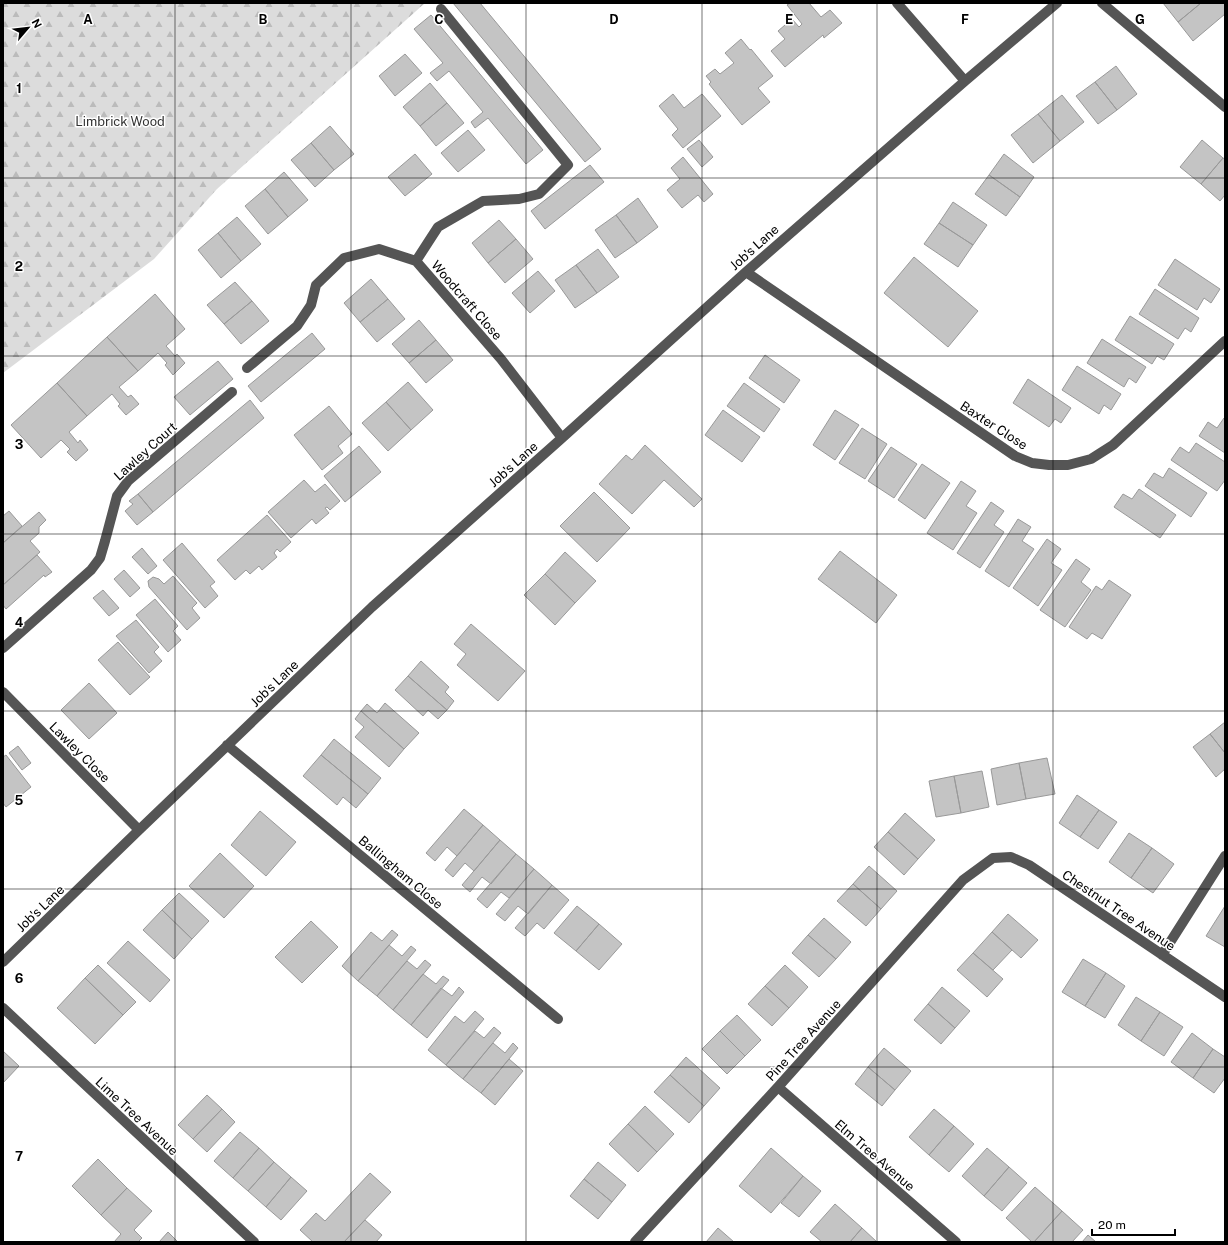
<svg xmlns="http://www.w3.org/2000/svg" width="1228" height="1245" font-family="'Public Sans',sans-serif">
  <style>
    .forest { fill: url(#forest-firs) }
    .building { fill: #c4c4c4; stroke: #999 }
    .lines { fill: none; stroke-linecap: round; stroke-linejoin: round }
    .minor { stroke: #555; stroke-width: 10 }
    .grid { fill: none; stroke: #000; stroke-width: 1; stroke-opacity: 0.55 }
    .labels { text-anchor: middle; stroke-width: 3; stroke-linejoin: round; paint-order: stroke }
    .park-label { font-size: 13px; fill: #333; stroke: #fff }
    .street-label { font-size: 13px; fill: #000; stroke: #fff }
    .grid-label { font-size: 13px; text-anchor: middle; font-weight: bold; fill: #000; stroke: #fff; stroke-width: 3; stroke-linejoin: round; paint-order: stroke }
  </style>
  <defs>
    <pattern id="forest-firs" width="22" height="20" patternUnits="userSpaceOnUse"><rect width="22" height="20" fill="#dcdcdc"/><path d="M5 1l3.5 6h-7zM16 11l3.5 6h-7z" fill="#bbb"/></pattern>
  </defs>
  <rect width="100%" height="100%" fill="#fff"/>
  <path class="forest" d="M3,3H425L217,189L154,259L3,373Z"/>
  <path class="building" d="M453,3H480L601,149L585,162Z
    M790,3H809L821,17L830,10L842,23L824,38L823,35L785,67L771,51L785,39L778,31L792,19L799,27L802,24L787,5Z
    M1163,3H1201L1178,22Z
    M1201,3H1225V14L1193,41L1178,22Z
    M431,15L543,150L526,164L488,118L475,128L471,122L483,112L449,71L437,81L430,73L443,63L414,29Z
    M741,39L750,50L751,49L773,76L758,88L770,102L742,125L709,84L711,82L706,76L715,69L720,74L734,63L725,53Z
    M405,54L422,73L395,96L379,76Z
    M1116,66L1137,94L1117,110L1095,82Z
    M1095,82L1117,110L1098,124L1076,96Z
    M430,83L447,103L420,126L403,107Z
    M673,94L684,108L702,94L721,116L683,148L672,135L678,129L659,106Z
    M1062,95L1084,122L1060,141L1038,114Z
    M447,103L464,123L436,146L420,126Z
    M1038,114L1060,141L1033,163L1011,135Z
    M330,126L354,154L334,170L311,143Z
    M468,130L485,150L458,172L441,153Z
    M699,140L713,157L702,167L687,149Z
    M1202,140L1223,158L1201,184L1180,167Z
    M311,143L334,170L315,187L291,160Z
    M415,154L432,174L405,196L388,177Z
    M1004,154L1034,177L1020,197L989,175Z
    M683,157L713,194L704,202L698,195L682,208L667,190L680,179L671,168Z
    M1223,158L1225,159V195L1220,201L1201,184Z
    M590,165L604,182L545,229L531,211Z
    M284,172L308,200L288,217L265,189Z
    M989,175L1020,197L1006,216L975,194Z
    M265,189L288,217L268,234L245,206Z
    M638,198L658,227L637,243L616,215Z
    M953,202L987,225L973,245L939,223Z
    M616,215L637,243L615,258L595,230Z
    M237,217L261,244L241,261L218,233Z
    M499,220L516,239L488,263L472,243Z
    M939,223L973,245L958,267L924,244Z
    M218,233L241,261L221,278L198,250Z
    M516,239L533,259L505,283L488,263Z
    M598,249L619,277L597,293L576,265Z
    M914,257L978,311L948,347L884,293Z
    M1175,259L1220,289L1211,303L1204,298L1197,310L1158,285Z
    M576,265L597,293L575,308L555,280Z
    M538,271L555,291L530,313L512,293Z
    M371,279L388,299L360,322L344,303Z
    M235,282L252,301L224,324L207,305Z
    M1155,289L1199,318L1191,332L1185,328L1178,339L1139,314Z
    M155,294L185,329L166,346L175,356L177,354L185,363L173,375L165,365L167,363L158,353L138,371L107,337Z
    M388,299L405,319L377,342L360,322Z
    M252,301L269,321L241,344L224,324Z
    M1130,316L1174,344L1164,360L1157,356L1152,364L1115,340Z
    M419,320L436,340L409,363L392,344Z
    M312,333L325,349L261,402L248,386Z
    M107,337L138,371L119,387L128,397L131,395L139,404L126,415L118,406L120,404L112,394L87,416L57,383Z
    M1102,339L1146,367L1136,383L1129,378L1124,387L1087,363Z
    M436,340L453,360L426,383L409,363Z
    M765,355L800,380L784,403L749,378Z
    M218,361L233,379L190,415L174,397Z
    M1077,366L1121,394L1111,410L1104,405L1099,414L1062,390Z
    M1028,379L1071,408L1061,423L1055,419L1049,427L1013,403Z
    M408,382L433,410L411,430L386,402Z
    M57,383L87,416L69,432L78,443L80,440L88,450L76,461L67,452L70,449L61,440L41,458L11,425Z
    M744,383L780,409L764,432L727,406Z
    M250,400L264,418L153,512L138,494Z
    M386,402L411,430L388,451L362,423Z
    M329,406L352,434L338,446L343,453L322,470L294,435Z
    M723,410L760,437L742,462L705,435Z
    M835,410L859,425L835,460L813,445Z
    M1224,418L1225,419V453L1199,436L1208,422L1217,428Z
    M862,428L887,444L865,479L839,463Z
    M1196,443L1225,462V480L1217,491L1171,460L1180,447L1189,453Z
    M645,445L702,499L694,507L664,480L632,514L599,484L626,455L632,460Z
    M359,446L381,472L345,502L324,476Z
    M891,447L917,464L894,498L868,481Z
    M922,464L950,483L925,519L898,500Z
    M1169,468L1207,493L1191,517L1145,486L1154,473L1163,478Z
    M304,480L315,492L325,484L340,501L330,510L327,507L325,508L329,513L316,524L312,519L291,538L268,512Z
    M961,481L976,491L966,506L977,513L953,550L927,533Z
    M1139,489L1176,515L1160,538L1114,507L1123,494L1132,499Z
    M594,492L630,528L597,562L560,526Z
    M138,494L153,512L137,525L125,511L133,504L129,501Z
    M991,502L1004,511L994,525L1004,532L980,568L957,553Z
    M9,511L22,526L3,543V516Z
    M39,512L46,520L39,527V533L30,541L40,552L3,585V543Z
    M267,515L291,542L280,552L277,549L274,553L277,557L262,570L259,566L250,574L246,570L235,580L217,560Z
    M1018,519L1031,527L1022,541L1034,549L1009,587L985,571Z
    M1047,539L1061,549L1051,563L1062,570L1038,606L1013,588Z
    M182,543L215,582L210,586L218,596L205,608L163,560Z
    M142,548L157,566L148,574L132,557Z
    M840,551L897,595L876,623L818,579Z
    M565,552L596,581L575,603L545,574Z
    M37,555L52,572L45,577L44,575L6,609L3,605V585Z
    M1076,559L1090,569L1081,582L1091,590L1065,627L1040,610Z
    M124,570L140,588L130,597L114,579Z
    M545,574L575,603L555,625L524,595Z
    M173,576L197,603L192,608L200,618L187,630L149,587L148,581L153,577L159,579L164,584Z
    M1109,580L1131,595L1102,639L1092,633L1087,639L1069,627L1096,586L1102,590Z
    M103,590L119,608L109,616L93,598Z
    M155,599L178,626L173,631L181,640L168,652L136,615Z
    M136,620L159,647L154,652L162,661L149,673L116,636Z
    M471,624L525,671L498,701L457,665L466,654L454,644Z
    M118,642L150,677L130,695L98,660Z
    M421,661L449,687L445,692L454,701L447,710L408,676Z
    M408,676L447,710L438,719L428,710L423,716L395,690Z
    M89,683L117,713L89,739L61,710Z
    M385,703L419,733L404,749L361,711L367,704L377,713Z
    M361,711L404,749L389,767L355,737L364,727L355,719Z
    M1225,722V753L1210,734Z
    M1210,734L1225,753V769L1216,777L1193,747Z
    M334,739L381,778L368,794L321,755Z
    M18,746L31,763L22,770L9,753Z
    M6,755L31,787L6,807L3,803V757Z
    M321,755L368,794L356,808L343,797L337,805L303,776Z
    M1047,758L1055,794L1026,799L1019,763Z
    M1019,763L1026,799L997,805L991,769Z
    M982,771L989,807L961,813L954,776Z
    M954,776L961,813L936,817L929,781Z
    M1077,795L1099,810L1080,837L1059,823Z
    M464,809L483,825L457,856L447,847L435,861L426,853Z
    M1099,810L1117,822L1098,849L1080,837Z
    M260,811L296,842L266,876L231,845Z
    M905,813L935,840L918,859L888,832Z
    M483,825L500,840L474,871L465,863L453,877L445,870Z
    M888,832L918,859L904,875L874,847Z
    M1129,833L1152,848L1131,878L1109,862Z
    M500,840L516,854L491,884L482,877L470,892L462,885Z
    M1152,848L1174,864L1153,893L1131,878Z
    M220,853L254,886L224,918L189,886Z
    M516,854L534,869L509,898L501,892L487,908L477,899Z
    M869,866L897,891L881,909L853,884Z
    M534,869L552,885L528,914L518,906L505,921L496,914Z
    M853,884L881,909L866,926L837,901Z
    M552,885L569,900L544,929L537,923L525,936L515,928Z
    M179,893L209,921L192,939L162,910Z
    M577,906L599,924L576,951L554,933Z
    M1225,906V947L1206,936Z
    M162,910L192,939L174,959L143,930Z
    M1008,914L1038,940L1021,958L992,932Z
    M824,918L851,942L836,959L808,935Z
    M311,921L338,947L302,983L275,957Z
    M599,924L622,944L599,970L576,951Z
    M392,930L398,935L358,981L342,966L371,932L382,941Z
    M992,932L1012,950L993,970L973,953Z
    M808,935L836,959L819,977L792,953Z
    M128,941L170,980L150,1002L107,963Z
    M389,945L402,956L411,946L416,950L377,996L358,981Z
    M973,953L1003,979L987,997L957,970Z
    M1083,959L1106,973L1085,1006L1062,992Z
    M425,960L431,965L393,1010L377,996L407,961L417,969Z
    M98,965L136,1002L123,1015L85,978Z
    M785,965L808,987L789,1008L765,986Z
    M1106,973L1125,986L1105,1018L1085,1006Z
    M423,974L436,984L443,976L449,980L411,1025L393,1010Z
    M85,978L123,1015L95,1044L57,1008Z
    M765,986L789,1008L772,1026L748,1004Z
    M459,987L464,992L427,1038L411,1025L441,988L452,996Z
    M942,987L970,1011L955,1028L928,1004Z
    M1136,997L1160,1012L1141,1041L1118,1025Z
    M928,1004L955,1028L941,1044L914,1020Z
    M475,1011L484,1019L446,1065L428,1050L455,1016L464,1023Z
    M1160,1012L1183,1027L1164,1056L1141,1041Z
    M737,1015L761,1040L745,1056L720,1031Z
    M494,1027L501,1033L463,1079L446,1065L475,1031L484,1038Z
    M720,1031L745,1056L727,1074L702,1049Z
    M1192,1033L1213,1049L1193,1078L1171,1062Z
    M493,1043L505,1053L513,1043L518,1048L481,1093L463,1079Z
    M884,1048L911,1071L895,1090L868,1067Z
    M1213,1049L1225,1057V1078L1214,1093L1193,1078Z
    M3,1051L19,1066L3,1083Z
    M686,1057L720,1088L704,1106L670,1075Z
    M509,1059L523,1071L495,1105L481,1093Z
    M868,1067L895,1090L882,1106L855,1084Z
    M670,1075L704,1106L689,1123L654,1092Z
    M207,1095L222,1109L193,1139L178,1125Z
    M645,1106L674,1134L657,1152L628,1124Z
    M222,1109L235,1122L207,1152L193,1139Z
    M934,1109L954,1126L929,1155L909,1137Z
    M628,1124L657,1152L638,1172L609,1144Z
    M954,1126L974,1144L949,1172L929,1155Z
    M240,1132L259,1148L233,1178L214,1161Z
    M259,1148L274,1162L248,1191L233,1178Z
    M771,1148L803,1176L771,1213L739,1186Z
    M987,1148L1009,1167L984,1196L962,1176Z
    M98,1159L127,1188L101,1215L72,1186Z
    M274,1162L291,1177L266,1207L248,1191Z
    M598,1162L626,1185L612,1202L584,1179Z
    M1009,1167L1027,1183L1002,1211L984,1196Z
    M370,1173L391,1192L344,1242H313L300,1230L316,1213L325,1221Z
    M803,1176L821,1191L799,1217L781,1203Z
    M291,1177L307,1191L281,1220L266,1207Z
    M584,1179L612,1202L598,1219L570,1196Z
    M1035,1187L1062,1211L1034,1242H1032L1006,1218Z
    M127,1188L152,1211L134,1230L142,1238L138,1242H114L121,1234L101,1215Z
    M835,1204L862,1228L850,1242H822L810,1232Z
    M1062,1211L1083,1230L1072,1242H1034Z
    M365,1220L382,1235L376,1242H344Z
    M718,1228L734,1242H706Z
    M862,1228L877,1242H850Z
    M168,1232L178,1242H159Z
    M1088,1235L1096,1242H1082Z"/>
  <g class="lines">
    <path class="minor" d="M897,3L965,81
      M1102,3L1225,107
      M416,261L438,227L483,201L519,199L539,194L568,165L441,9
      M746,272L1015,456L1032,463L1049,465H1068L1091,459L1113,445L1225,341
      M247,368L297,326L311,305L316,285L344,258L379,249L416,261L501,359L562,438
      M3,648L91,570L100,558L105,541L117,496L128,481L232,392
      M3,692L139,830
      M227,745L558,1019
      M1162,955L1225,856
      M3,962L139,830L372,607L562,438L746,272L965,81L1057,3
      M3,1008L254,1242
      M778,1087L956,1242
      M635,1242L778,1087L963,880L993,858L1011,857L1029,865L1225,997"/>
  </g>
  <path class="grid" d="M175,3V1242M351,3V1242M526,3V1242M702,3V1242M877,3V1242M1053,3V1242M3,178H1225M3,356H1225M3,534H1225M3,711H1225M3,889H1225M3,1067H1225"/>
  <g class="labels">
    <g class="park-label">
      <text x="120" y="126">Limbrick Wood</text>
    </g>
    <g class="street-label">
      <text transform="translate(754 247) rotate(-42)" y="5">Job's Lane</text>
      <text transform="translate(467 300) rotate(49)" y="5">Woodcraft Close</text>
      <text transform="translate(994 425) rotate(33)" y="5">Baxter Close</text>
      <text transform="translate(145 451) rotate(-42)" y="5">Lawley Court</text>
      <text transform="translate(513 464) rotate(-42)" y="5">Job's Lane</text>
      <text transform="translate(274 683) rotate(-44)" y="5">Job's Lane</text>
      <text transform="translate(80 752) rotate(45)" y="5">Lawley Close</text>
      <text transform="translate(401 872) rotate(40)" y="5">Ballingham Close</text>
      <text transform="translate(40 908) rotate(-44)" y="5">Job's Lane</text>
      <text transform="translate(1119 910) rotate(34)" y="5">Chestnut Tree Avenue</text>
      <text transform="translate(803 1040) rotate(-48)" y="5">Pine Tree Avenue</text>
      <text transform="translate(137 1116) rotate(43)" y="5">Lime Tree Avenue</text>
      <text transform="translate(875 1155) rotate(41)" y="5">Elm Tree Avenue</text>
    </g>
  </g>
  <g class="grid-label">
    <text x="88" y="24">A</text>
    <text x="263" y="24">B</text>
    <text x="439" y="24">C</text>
    <text x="614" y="24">D</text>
    <text x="789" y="24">E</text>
    <text x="965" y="24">F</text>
    <text x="1140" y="24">G</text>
    <text x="19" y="93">1</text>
    <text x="19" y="271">2</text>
    <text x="19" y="449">3</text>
    <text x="19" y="627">4</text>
    <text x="19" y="805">5</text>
    <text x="19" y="983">6</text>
    <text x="19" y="1161">7</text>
  </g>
  <rect width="1228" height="1245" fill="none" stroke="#000000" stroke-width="8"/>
  <g transform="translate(28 28) rotate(62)" stroke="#ffffff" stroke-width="3" paint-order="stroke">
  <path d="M0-3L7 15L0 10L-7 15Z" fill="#000000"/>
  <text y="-6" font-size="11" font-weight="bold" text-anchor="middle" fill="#000000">N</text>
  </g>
  <path d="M1092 1229v6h83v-6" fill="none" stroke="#000000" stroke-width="2"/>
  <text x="1098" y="1229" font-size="12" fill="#000000" stroke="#ffffff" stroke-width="3" paint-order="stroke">20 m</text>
</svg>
